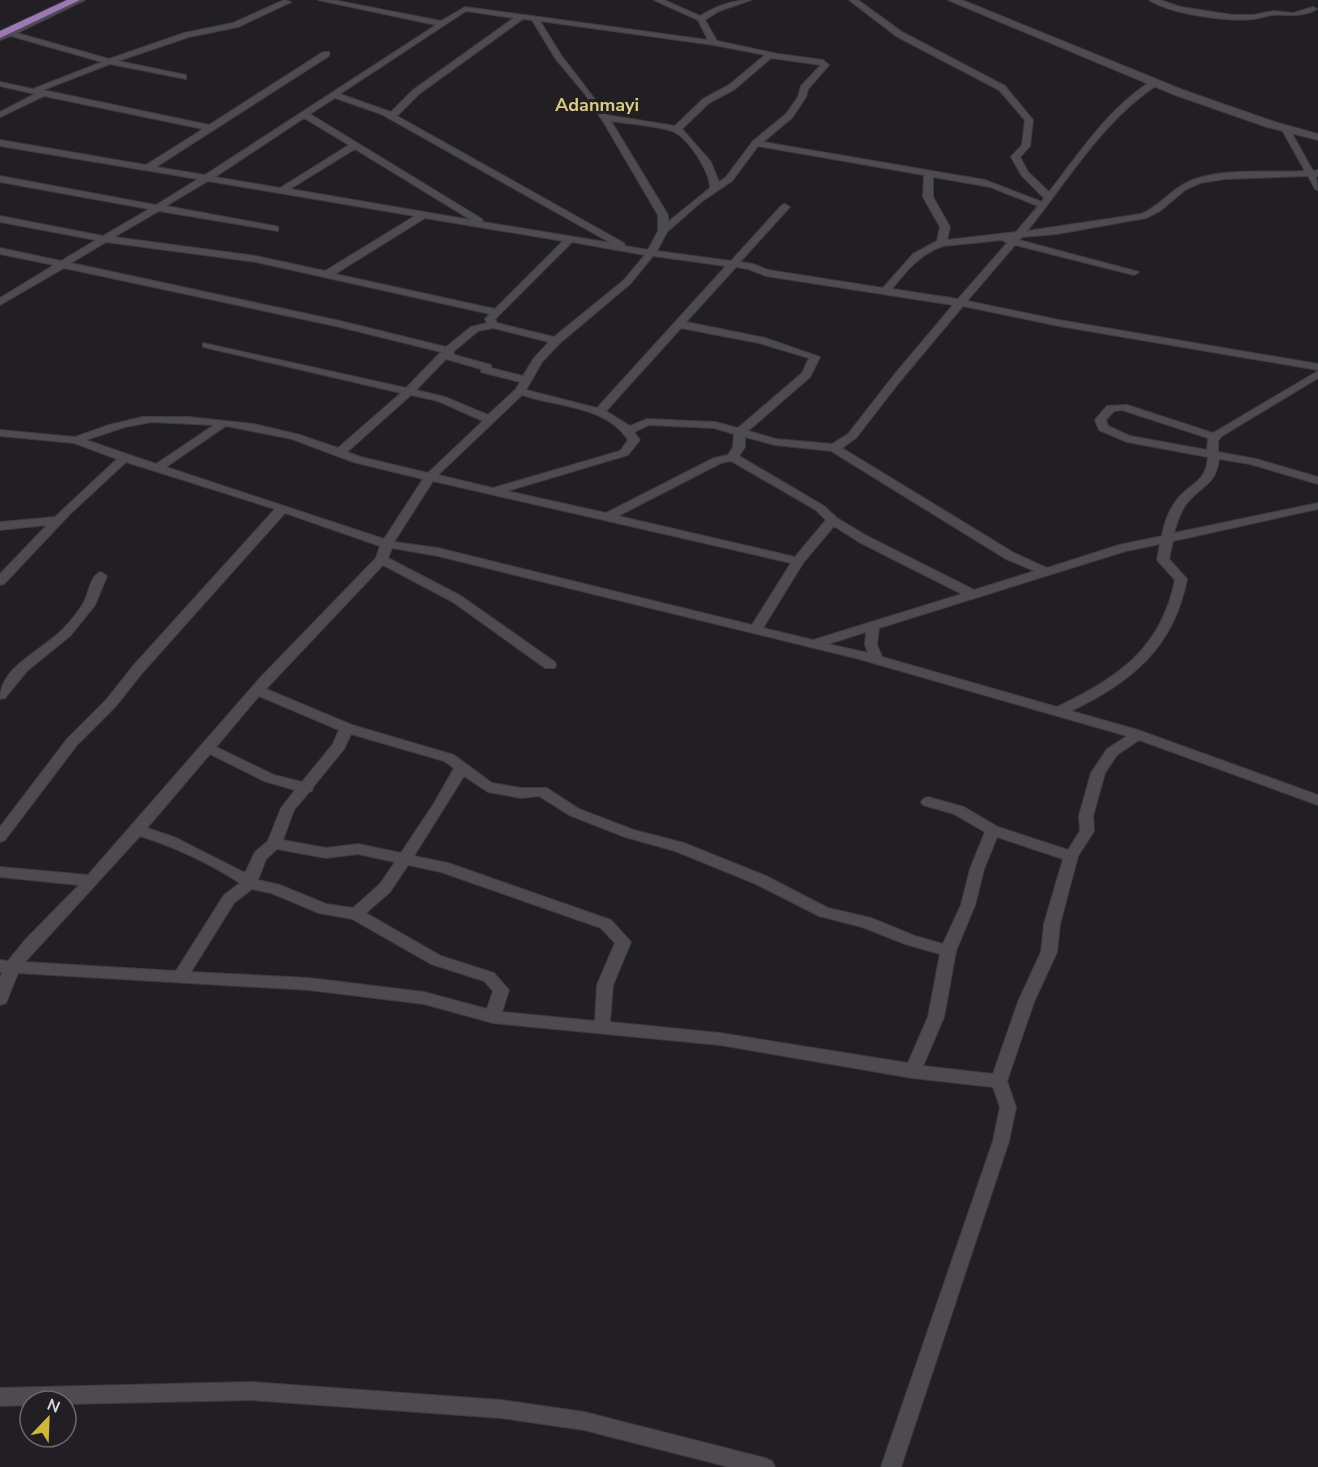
<svg xmlns="http://www.w3.org/2000/svg" width="1318" height="1467" font-family="'Nunito Sans',sans-serif">
  <style>
    .lines { fill: none; stroke-linecap: round; stroke-linejoin: round }
    .minor-casing { stroke: #3c3b3e; stroke-width: 2 }
    .secondary-casing { stroke: #3c3b3e; stroke-width: 2 }
    .trunk-casing { stroke: #3c3b3e; stroke-width: 2 }
    .minor { fill: #4e4b50; fill-rule: evenodd }
    .secondary { fill: #4e4b50; fill-rule: evenodd }
    .trunk { fill: #9b78b7; fill-rule: evenodd }
    .labels { text-anchor: middle; stroke-width: 6; stroke-linejoin: round; paint-order: stroke }
    .far-quarter-label { font-size: 18px; font-weight: bold; fill: #dacc7d; stroke: #221f24 }
  </style>
  <rect width="100%" height="100%" fill="#221f24"/>
  <g class="lines">
    <g class="minor-casing">
      <path id="minor" d="M75,0H85L17,33L109,59L184,33L233,23L284,0L291,2L238,27L189,37L118,61L186,75V79L110,64L43,90L209,125L323,52H329V56L156,167L205,175L436,25L318,0H333L441,21L465,7L708,40L698,20L654,0H664L700,16C716,6 732,0 751,0L719,11L705,20L717,41L778,54L823,60L829,65L808,89L806,97L792,118L763,142L985,180L1042,202L1044,198L1022,176L1011,157L1022,145L1025,120L999,90L896,36L849,0H858L902,32L1005,86L1033,120L1030,146L1020,157L1028,172L1049,192C1081,151 1107,110 1151,81H1157V85C1101,122 1068,181 1027,231L1141,214C1159,207 1170,190 1188,182C1219,167 1270,173 1305,171L1282,130L1286,127L1290,130L1313,171L1318,170V176H1316L1318,190L1315,189L1308,176L1225,179L1200,183L1185,190L1160,211L1146,218L1057,234L1022,237L1019,240L1139,272L1134,275L1015,245L967,301L1059,320L1318,364V370L1059,326L963,306L901,380L856,438L842,448L1014,553L1047,568L1119,545L1162,536C1164,523 1168,512 1176,501C1190,482 1206,484 1208,457L1127,442L1099,430L1095,420L1107,406L1127,405L1213,433L1318,371V378L1222,436L1218,441V452L1256,459L1318,477V484L1250,464L1219,459C1216,485 1202,485 1187,503C1180,512 1177,522 1174,533L1318,503V509L1173,541L1169,559L1187,579C1174,647 1132,682 1071,711L1138,730L1318,795V805L1139,740L1117,755L1105,773L1093,816L1094,831L1078,856L1060,924L1057,952L1034,1002L1007,1081L1016,1107L1009,1141L901,1467H881L993,1141L1000,1107L993,1087L912,1078L720,1045L493,1023L424,1004L309,990L18,973L6,1003L0,1005V978L2,972H0V960L8,961L26,939L79,885L0,877V867L88,875L260,678L376,558L380,546L285,513L143,672L116,706L77,745L5,840L0,842V827L67,739L106,700L133,666L275,509L126,462L70,514L4,584L0,585V574L47,525L0,530V522L55,517L117,459L74,443L0,436V430L75,437L109,425L142,417H188L254,424L300,435L338,448L401,393L203,347V343L406,388L441,352L340,327L64,268L0,305V298L54,265L0,254V248L61,261L96,240L0,222V216L103,236L149,209L0,182V176L156,205L198,179L0,146V140L146,165L203,129L44,96L0,117V112L35,94L0,86V82L33,89L102,62L11,36L0,40V35ZM466,11L514,18L413,90L391,112L340,94ZM523,19L532,20L555,58L585,94L604,123L658,215V231L648,250L625,246L624,243L397,116L419,94ZM540,21L714,45L765,55L729,85L703,99L675,126L607,115L561,55ZM771,58L821,65L801,86L798,97L786,114L753,141L726,177L719,182L711,162L682,129L709,103L735,89ZM335,98L381,114L611,243L483,222L482,219L310,114ZM304,118L349,145L280,188L215,177ZM611,121C630,124 653,125 672,131C687,136 710,171 710,188L668,222V215ZM758,146L924,175L923,197L940,227L937,241L913,254L883,288L768,270L753,264L740,262L788,209L790,207L785,204L782,205L731,261L657,251L667,232L701,202L732,181ZM355,149L471,220L290,189ZM933,177L990,187L1038,206L1016,232L947,240L950,227L933,197ZM208,181L415,216L325,271L256,256L114,237L159,211L278,231V227L275,226L166,206ZM425,218L563,241L495,309L335,274ZM1002,240L1007,243L958,299L892,289C906,271 920,254 943,246ZM106,242L256,262L490,314L485,319L487,323L471,327L446,347L340,321L71,263ZM572,242L645,255L624,280L554,337L497,323L495,319ZM653,256L726,266L597,408L526,390L542,362L560,343L630,284ZM736,267L748,269L766,276L953,305L894,375L848,434L832,444L776,439L748,431L810,377L820,357L765,338L686,322ZM493,328L549,342L534,358L523,376L491,368V365L455,355L453,352L478,331ZM681,328L759,343L809,358L802,373L738,428L715,422L647,419L630,426L606,411ZM446,359L481,369V372L520,382L516,389L488,415L445,397L416,390ZM411,395L438,401L483,421L428,473L361,457L347,452ZM522,395C557,407 607,406 628,440L620,451L493,488L438,475ZM1122,410L1208,438L1207,450L1130,436L1108,426L1106,420L1114,411ZM152,422L214,425L156,464L86,440L125,427ZM649,425L714,428L734,434L733,447L728,455L714,458L606,513L507,491L628,455L640,440L634,432ZM226,426L292,439L353,462L423,479L384,539L166,467ZM745,437L775,445L831,451L1006,559L1035,571L974,590L867,536L837,518L824,506L739,456L745,447ZM731,461L816,510L826,520L795,557L618,516L721,463ZM433,481L791,563L752,625L438,548L394,542ZM834,526L859,542L962,594L813,640L763,628L803,563ZM1160,544L1157,560L1175,580C1161,649 1118,678 1057,707L882,657L877,645L879,628L1126,551ZM392,548L438,556L859,659L1127,736L1107,749L1091,773L1079,816L1080,831L1068,850L998,827L964,807L928,797L923,799L921,802L923,805L954,814L985,832L970,869L961,905L943,944L915,936L871,918L828,908L766,876L684,843L634,830L579,809L547,788H521L492,783L454,755L352,725L266,689L383,565L453,602L545,668H555L556,665L555,662L461,596L388,558ZM866,632L865,645L868,653L828,644ZM259,696L339,730L333,744L302,782L274,775L216,747ZM351,734L444,761L454,768L433,805L401,853L358,844L326,848L283,840L294,810L309,792L312,791L313,787L344,749ZM210,754L264,781L295,790L281,808L268,841L255,852L245,873L174,837L147,828ZM464,776L488,792L521,798L539,796L569,815L625,837L675,851L756,884L819,916L862,927L905,944L940,954L928,1017L908,1063L720,1033L610,1022L613,985L631,942L611,920L448,863L414,856ZM140,836C175,847 209,863 240,883L224,895L176,971L25,962ZM997,837L1063,859L1044,924L1041,952L1018,1002L993,1074L923,1066L944,1017L956,951L975,905L984,869ZM277,849L326,858L358,854L395,862L380,884L353,908L326,904L280,885L258,880L266,859ZM408,865L441,872L601,928L615,943L597,985L595,1021L502,1012L509,990L494,973L441,956L366,913L390,892ZM252,889L271,893L319,913L352,919L431,964L484,981L493,991L487,1009L424,992L309,978L191,972L234,903Z
        M1149,0H1160L1181,7L1233,15H1253L1273,11L1293,13L1313,7L1317,9C1302,18 1288,14 1272,15C1266,16 1260,18 1254,19C1228,22 1170,14 1149,0Z
        M101,572L107,576L95,605L70,636L27,671L5,698L0,699C0,666 42,651 63,629C70,622 78,612 83,604C89,594 90,575 101,572Z
        M252,1382L501,1400L584,1412L765,1458L772,1461L775,1467H729L584,1430L501,1418L252,1400L66,1404V1401H30V1405L0,1406V1388Z"/>
    </g>
    <g class="secondary-casing">
      <path id="secondary" d="M948,0H962L1183,90L1275,122L1318,134V140L1267,127L1175,95Z"/>
    </g>
    <g class="trunk-casing">
      <path id="trunk" d="M67,0H80L0,38V31Z"/>
    </g>
    <use href="#minor" class="minor"/>
    <use href="#secondary" class="secondary"/>
    <use href="#trunk" class="trunk"/>
  </g>
  <g class="labels">
    <g class="far-quarter-label">
      <text x="597" y="111">Adanmayi</text>
    </g>
  </g>
  <g transform="translate(48 1419) rotate(23)"><circle r="28" fill="#221f24" stroke="#6b696d" stroke-width="1.5"/>
  <path d="M0-4.5L10 22L0 15L-10 22Z" fill="#cfb837"/>
  <text y="-9" font-size="16" font-weight="bold" text-anchor="middle" fill="#d9d8db">N</text>
  </g>
</svg>
